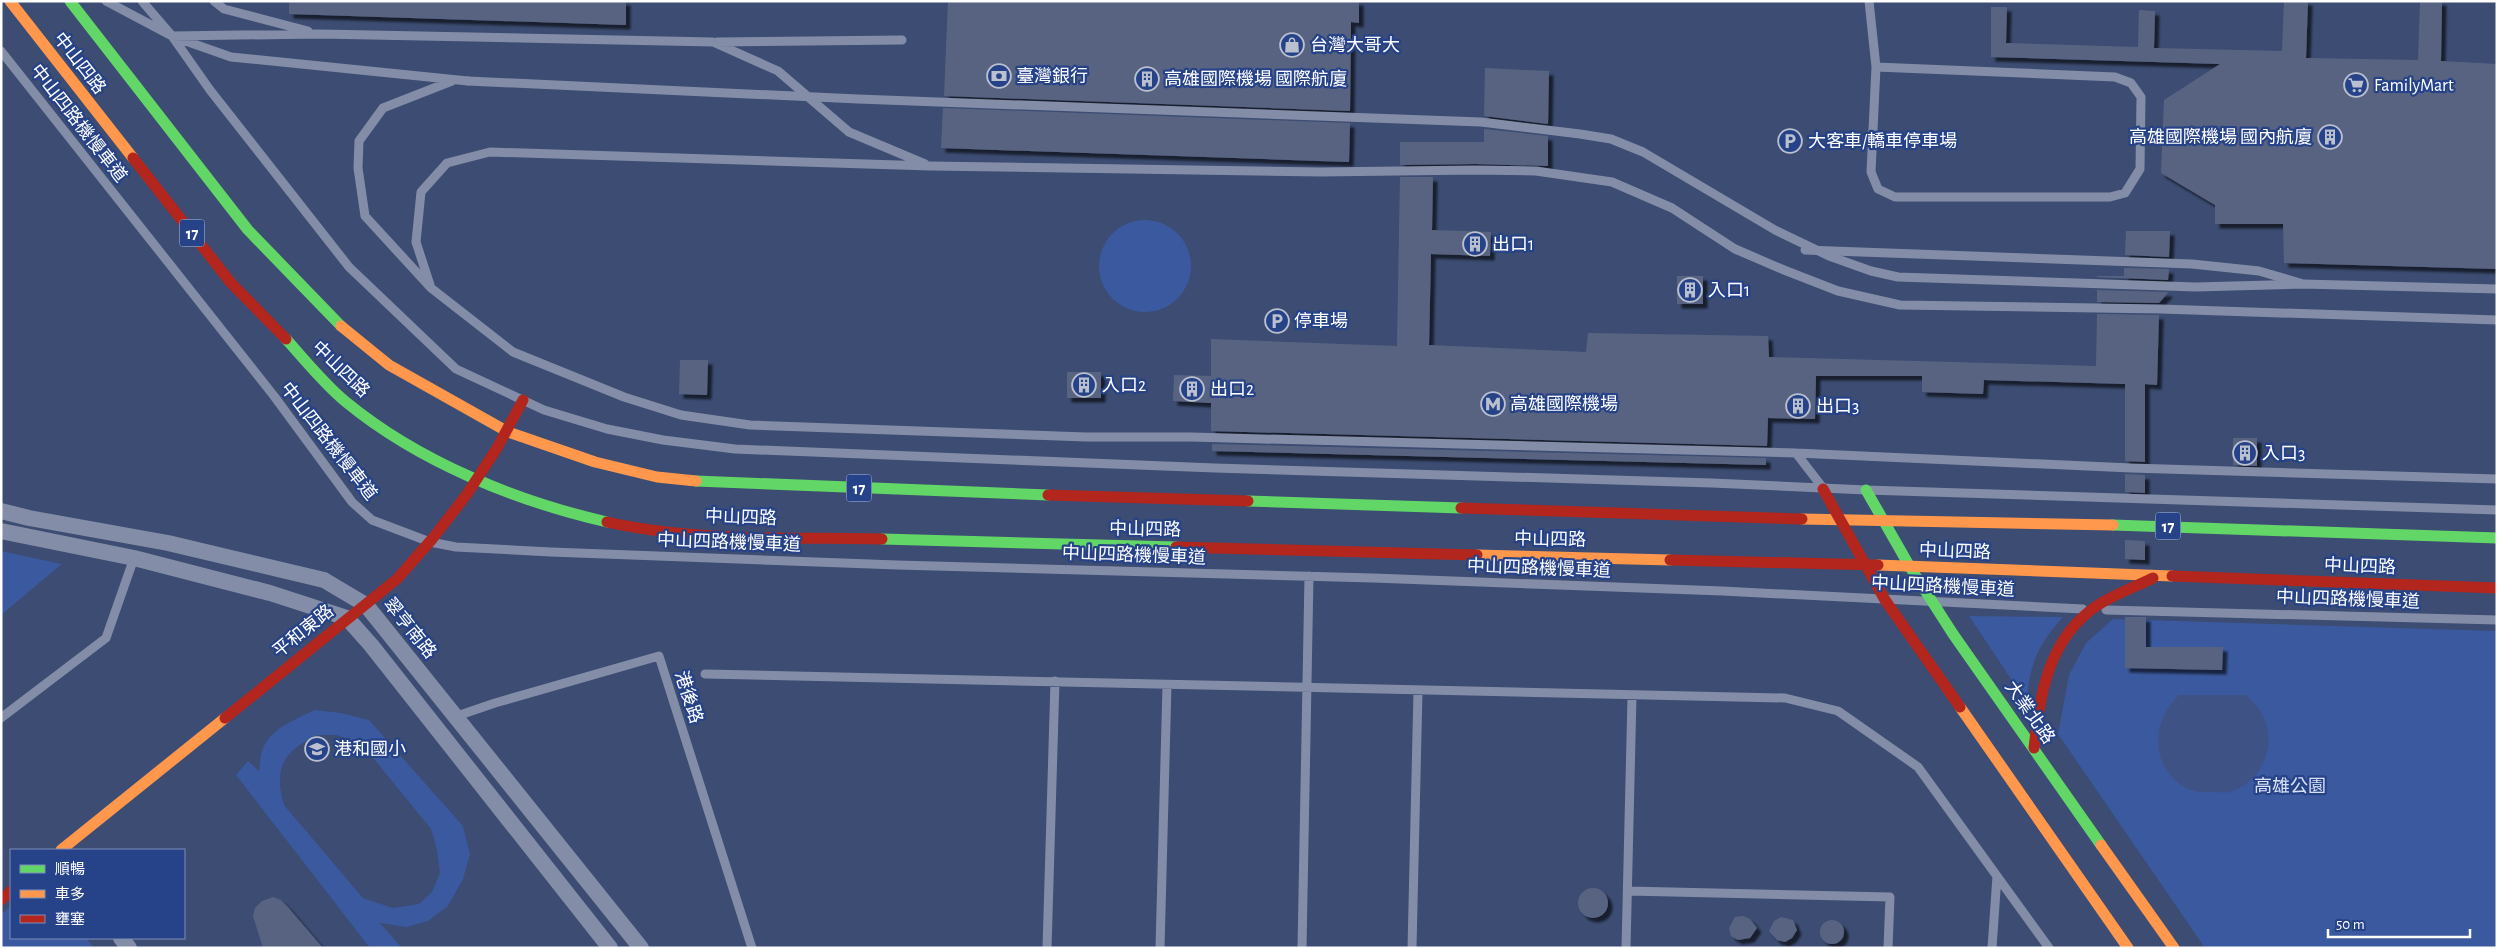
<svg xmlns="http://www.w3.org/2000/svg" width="2498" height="949" font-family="'Alegreya Sans','Noto Sans TC',sans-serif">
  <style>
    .green { fill: #3b599e; fill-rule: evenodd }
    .water { fill: #3f5285 }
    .building { fill: #586482; filter: url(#shadow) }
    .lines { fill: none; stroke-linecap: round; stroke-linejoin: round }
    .lane { stroke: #838da7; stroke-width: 9 }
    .street { stroke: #838da7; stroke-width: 16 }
    .fast { stroke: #63d668; stroke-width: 11 }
    .slow { stroke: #ff974d; stroke-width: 11 }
    .jam { stroke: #b3261e; stroke-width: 11 }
    .lane-bridge { stroke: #838da7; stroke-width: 9 }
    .labels { text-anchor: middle; stroke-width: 4.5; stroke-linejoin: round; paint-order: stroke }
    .shield { fill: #264288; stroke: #bec6db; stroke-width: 1 }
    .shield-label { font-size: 16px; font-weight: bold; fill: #fff }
    .poi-label { font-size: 18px; fill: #fff; stroke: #264288; text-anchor: start }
    .street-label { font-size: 18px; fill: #fff; stroke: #264288 }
    .park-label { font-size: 18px; fill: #d7e0f7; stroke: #264288 }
  </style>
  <defs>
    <filter id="shadow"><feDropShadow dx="4.5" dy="4.5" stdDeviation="1" flood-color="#0009"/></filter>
  </defs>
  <rect width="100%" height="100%" fill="#3c4c72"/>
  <path class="green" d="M1099 266a46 46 0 1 1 92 0a46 46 0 1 1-92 0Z
    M1,551L62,564L1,615Z
    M1969,616L2063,617C2038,645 2029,664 2027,703Z
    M2113,619L2497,631V948H2205L2058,734L2069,675L2086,643Z
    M315,710L341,713L369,720L463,826L470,854L463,879L448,906L428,921L407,927L380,923L402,948H370L236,775L248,761L259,771C260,765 260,757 262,751C269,729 296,719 315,710ZM318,735H336L361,743L431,829L437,850L440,873L432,892L419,904L393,908L363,898L284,805C273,768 284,750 318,735Z
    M11,906V938H86L94,948H1V914Z"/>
  <path class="water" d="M2179,695H2246C2252,701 2260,708 2263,716C2277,745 2263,779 2233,791C2227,794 2220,792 2214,792C2207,792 2197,793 2191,790C2175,784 2161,767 2159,750C2156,727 2164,711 2179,695Z"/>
  <path class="building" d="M289,1H626V25L289,14Z
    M948,1H1359V23L1351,22L1350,111L944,96Z
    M2284,1H2308L2306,58L2418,60L2420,1H2442L2441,61L2497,64V269L2284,263L2283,224H2215V205L2161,173L2164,100L2220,64L1991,57V7H2007L2006,43L2138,47L2139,10L2155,11L2154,48L2282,51Z
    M1485,68L1549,71L1548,124L1484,116Z
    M943,108L1350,123L1349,162L941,148Z
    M1484,129L1548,136V166L1475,164L1400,165V142H1484Z
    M1400,177H1433L1432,230L1491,232L1490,256L1431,254L1429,345L1586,352L1588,333L1768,336L1769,357L2096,366L2097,314L2159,315L2157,385L2145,384V462L2125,461V384L1984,380L1983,394L1922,392V376H1816L1815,419L1768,418L1767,446L1211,431V403L1173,401L1174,375L1211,376V339L1397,346Z
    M2126,231H2170L2169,257L2125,255Z
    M2124,268L2169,269L2168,280L2097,277V276H2124Z
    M1677,276H1703V304H1677Z
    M2097,290L2168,292L2167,294L2159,303L2097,302Z
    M680,360H708L707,395L679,394Z
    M1067,372H1101V398H1067Z
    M2233,438H2257V466L2233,465Z
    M1212,444L1766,458V465L1212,451Z
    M2125,474L2145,475V493L2125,492Z
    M2125,540L2145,541V560L2125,559Z
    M2125,617H2146V647H2223L2222,670L2125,668Z
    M1578 903a15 15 0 1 1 30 0a15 15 0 1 1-30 0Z
    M273,897L281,900L287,906L323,948H263L253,916L255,908L262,901Z
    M1743,916L1750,919L1757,928L1750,938L1738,940L1731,936L1729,928L1735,917Z
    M1781,917L1793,920L1797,930L1792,938L1785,942L1777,940L1769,931L1774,921Z
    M1820 932a12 12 0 1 1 24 0a12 12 0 1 1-24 0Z"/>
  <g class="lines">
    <path class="lane" d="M106,1L172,36L320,34L713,42L778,71L849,132L925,164
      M142,1L172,36L210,90L349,267L456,369L544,410L607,429L663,440L735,449L1215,468L1712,483L1866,490L2497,510
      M214,1L224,9L308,31
      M1869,1L1876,67L1871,172L1878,189L1895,197H2110L2125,193L2140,169L2141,97L2131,83L2115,77L1876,67
      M177,38L231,57L468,81
      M717,42L902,40
      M1,51L274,396L352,502L372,520L430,542L456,547L551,552L897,565L1373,578L1722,591L2083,609
      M452,81L383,108L359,141L358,168L365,216L431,288L513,352L624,397L681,415L750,425L1086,437H1191L1796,453L2131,468L2497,479
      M1805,250L2192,264L2259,271L2300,283
      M430,285L416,242L421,192L447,163L490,152L930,166L1321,172L1475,170L1536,171L1612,182L1672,208L1735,249L1784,270L1838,291L1900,305L2161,309L2497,320
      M1796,453L1823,488
      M2106,610L2497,620
      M705,674L1785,698L1838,711L1918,767L2049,948
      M457,716L495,703L659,656L752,948
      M1,718L106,638L134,558
      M1628,891L1890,897L1888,948
      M1047,948L1055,681
      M1160,948L1167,685
      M1302,948L1309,576
      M1412,948L1418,691
      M1626,948L1632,696
      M1992,948L1997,876"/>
    <path class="street" d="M1,511L29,518L168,543L324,580L366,605L641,948
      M1,531L134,558L270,593L347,618L371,645L610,948
      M121,938L129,948"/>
    <path class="fast" d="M70,1L248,230L341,326
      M286,339C305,360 324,384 346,402C419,462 516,501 607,522
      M696,481L1048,495
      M1866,490L1910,567L1953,634L2101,845
      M1248,501L1461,508
      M2113,525L2497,538
      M882,539L1176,547"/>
    <path class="slow" d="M10,1L133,158
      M341,326L389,365L508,432L595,462L657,477L696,481
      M1802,519L2113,525
      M1477,555L1670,560
      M1878,565L2172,576
      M1960,707L2128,948
      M2101,845L2174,948
      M61,850L225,718"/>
    <path class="jam" d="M133,158L231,283L286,339
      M1823,489L1885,600L1960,707
      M1048,495L1248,501
      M1461,508L1802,519
      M607,522C696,542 791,537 882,539
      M1176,547L1477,555
      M1670,560L1878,565
      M2172,576L2497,588
      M225,718L397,579L433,538L467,494L497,448L523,400
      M2034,748C2040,694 2048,638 2098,605C2115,594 2135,587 2153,578
      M1,900L11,891"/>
    <path class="lane-bridge" d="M468,81L858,99L1481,122L1580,134L1611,139L1643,152L1775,230L1829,256L1871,271L1898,277L2196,287L2303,284L2497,289"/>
  </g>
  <defs>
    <g id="shop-ring" transform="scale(1.25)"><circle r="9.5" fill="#264288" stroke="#bbc0ce" stroke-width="1.5"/><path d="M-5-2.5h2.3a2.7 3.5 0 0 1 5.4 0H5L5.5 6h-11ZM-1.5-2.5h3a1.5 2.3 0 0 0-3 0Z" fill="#bbc0ce"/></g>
    <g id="bank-ring" transform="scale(1.25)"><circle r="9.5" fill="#264288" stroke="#bbc0ce" stroke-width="1.5"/><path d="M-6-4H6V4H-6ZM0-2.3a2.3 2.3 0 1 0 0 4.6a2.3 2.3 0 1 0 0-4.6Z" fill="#bbc0ce"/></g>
    <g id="building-ring" transform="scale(1.25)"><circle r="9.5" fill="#264288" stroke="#bbc0ce" stroke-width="1.5"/><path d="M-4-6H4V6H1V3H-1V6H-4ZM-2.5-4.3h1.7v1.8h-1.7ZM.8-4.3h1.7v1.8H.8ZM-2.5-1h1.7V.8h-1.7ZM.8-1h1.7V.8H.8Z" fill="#bbc0ce"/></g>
    <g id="supermarket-ring" transform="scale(1.25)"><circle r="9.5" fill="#264288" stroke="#bbc0ce" stroke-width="1.5"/><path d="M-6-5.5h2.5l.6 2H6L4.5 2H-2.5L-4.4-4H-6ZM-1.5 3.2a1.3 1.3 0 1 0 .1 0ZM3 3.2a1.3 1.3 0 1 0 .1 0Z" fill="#bbc0ce"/></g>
    <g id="parking-ring" transform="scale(1.25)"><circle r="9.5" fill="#264288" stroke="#bbc0ce" stroke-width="1.5"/><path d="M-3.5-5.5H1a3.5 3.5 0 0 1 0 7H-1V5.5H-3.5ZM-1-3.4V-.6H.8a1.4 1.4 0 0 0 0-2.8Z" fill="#bbc0ce"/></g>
    <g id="metro-ring" transform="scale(1.25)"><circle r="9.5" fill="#264288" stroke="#bbc0ce" stroke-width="1.5"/><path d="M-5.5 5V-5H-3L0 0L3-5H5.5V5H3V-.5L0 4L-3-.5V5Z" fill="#bbc0ce"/></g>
    <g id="school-ring" transform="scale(1.25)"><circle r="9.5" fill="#264288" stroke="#bbc0ce" stroke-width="1.5"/><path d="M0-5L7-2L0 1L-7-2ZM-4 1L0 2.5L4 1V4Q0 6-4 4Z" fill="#bbc0ce"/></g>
  </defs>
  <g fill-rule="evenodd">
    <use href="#shop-ring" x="1292" y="45"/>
    <use href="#bank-ring" x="999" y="76"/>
    <use href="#building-ring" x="1147" y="79"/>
    <use href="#supermarket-ring" x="2356" y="85"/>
    <use href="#building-ring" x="2330" y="137"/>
    <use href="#parking-ring" x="1790" y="141"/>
    <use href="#building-ring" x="1475" y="244"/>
    <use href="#building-ring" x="1690" y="290"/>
    <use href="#parking-ring" x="1277" y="321"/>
    <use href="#building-ring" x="1084" y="385"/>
    <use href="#building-ring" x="1192" y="389"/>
    <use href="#metro-ring" x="1493" y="404"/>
    <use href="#building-ring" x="1798" y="406"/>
    <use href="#building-ring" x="2245" y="453"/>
    <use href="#school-ring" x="317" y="749"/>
  </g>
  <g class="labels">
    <g class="shield">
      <rect x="179.5" y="219.5" width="25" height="27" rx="4"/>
      <rect x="846.5" y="474.5" width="25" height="27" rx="4"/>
      <rect x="2155.5" y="512.5" width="25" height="27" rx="4"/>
    </g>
    <g class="shield-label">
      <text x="192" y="239">17</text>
      <text x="859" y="494">17</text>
      <text x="2168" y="532">17</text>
    </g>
    <g class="poi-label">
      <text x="1310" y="51">台灣大哥大</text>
      <text x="1016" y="82">臺灣銀行</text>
      <text x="1164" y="85">高雄國際機場 國際航廈</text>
      <text x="2374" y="91">FamilyMart</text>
      <text x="2312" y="143" text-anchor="end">高雄國際機場 國內航廈</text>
      <text x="1808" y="147">大客車/轎車停車場</text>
      <text x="1492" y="250">出口1</text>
      <text x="1708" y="296">入口1</text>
      <text x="1294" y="327">停車場</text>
      <text x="1102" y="391">入口2</text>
      <text x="1210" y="395">出口2</text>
      <text x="1510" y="410">高雄國際機場</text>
      <text x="1816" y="412">出口3</text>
      <text x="2262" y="459">入口3</text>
      <text x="334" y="755">港和國小</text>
    </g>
    <g class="street-label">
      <text transform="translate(80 63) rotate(52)" y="6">中山四路</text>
      <text transform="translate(79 123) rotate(52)" y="6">中山四路機慢車道</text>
      <text transform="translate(341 369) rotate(44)" y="6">中山四路</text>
      <text transform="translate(329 441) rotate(52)" y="6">中山四路機慢車道</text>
      <text transform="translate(741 517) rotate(2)" y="6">中山四路</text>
      <text transform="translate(1145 529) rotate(1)" y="6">中山四路</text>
      <text transform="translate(1550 539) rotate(1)" y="6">中山四路</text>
      <text transform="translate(729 542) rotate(2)" y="6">中山四路機慢車道</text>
      <text transform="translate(1955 551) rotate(2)" y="6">中山四路</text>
      <text transform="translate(1134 555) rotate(2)" y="6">中山四路機慢車道</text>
      <text transform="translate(2360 566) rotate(2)" y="6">中山四路</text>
      <text transform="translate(1539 568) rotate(2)" y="6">中山四路機慢車道</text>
      <text transform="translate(1943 586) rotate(3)" y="6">中山四路機慢車道</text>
      <text transform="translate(2348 599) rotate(2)" y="6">中山四路機慢車道</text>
      <text transform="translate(410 628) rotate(51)" y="6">翠亨南路</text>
      <text transform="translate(303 631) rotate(-39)" y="6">平和東路</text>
      <text transform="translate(689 697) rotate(72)" y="6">港後路</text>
      <text transform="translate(2030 712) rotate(55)" y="6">大業北路</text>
    </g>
    <g class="park-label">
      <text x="2290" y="792">高雄公園</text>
    </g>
  </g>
  <rect width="2498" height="949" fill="none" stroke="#ffffff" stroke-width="5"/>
  <rect x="10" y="849" width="175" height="90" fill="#264288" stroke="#7d8eb8"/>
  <rect x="20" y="865" width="25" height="8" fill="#63d668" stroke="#7d8eb8"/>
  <text x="55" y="874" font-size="15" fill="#ffffff">順暢</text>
  <rect x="20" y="890" width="25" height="8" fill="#ff974d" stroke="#7d8eb8"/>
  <text x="55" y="899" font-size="15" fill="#ffffff">車多</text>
  <rect x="20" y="915" width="25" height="8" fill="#b3261e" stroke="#7d8eb8"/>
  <text x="55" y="924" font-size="15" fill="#ffffff">壅塞</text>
  <path d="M2328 929v8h142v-8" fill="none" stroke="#ffffff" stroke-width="2.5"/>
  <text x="2336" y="929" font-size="15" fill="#ffffff" stroke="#264288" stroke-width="4" paint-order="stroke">50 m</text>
</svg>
